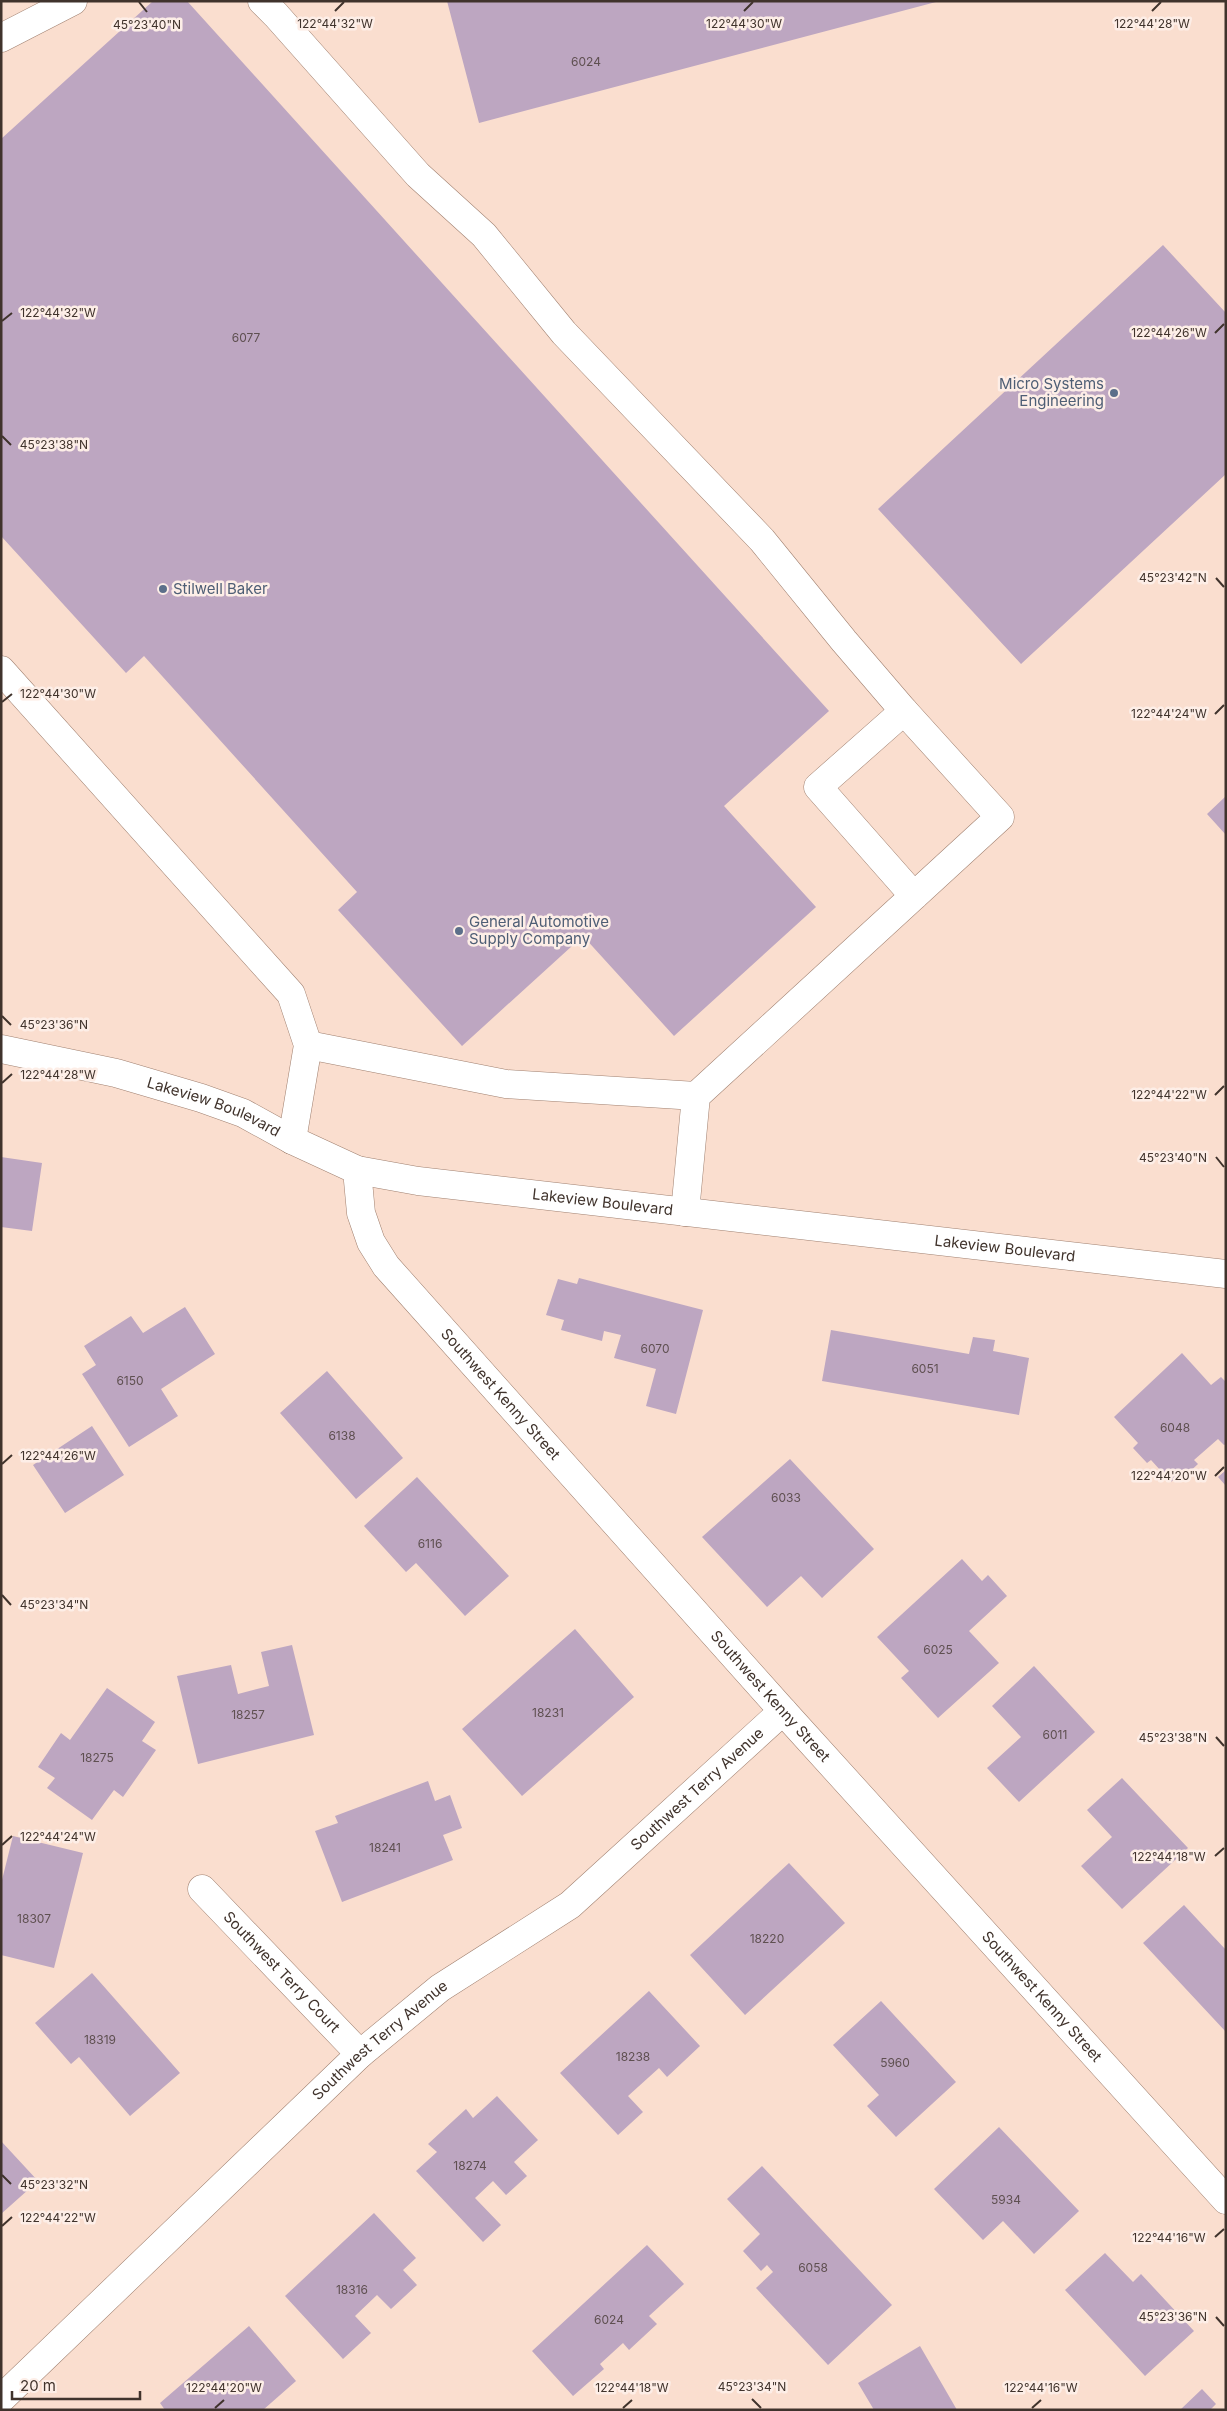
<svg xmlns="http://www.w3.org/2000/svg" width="1227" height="2411" font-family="Inter,sans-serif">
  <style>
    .building { fill: #bda6c1 }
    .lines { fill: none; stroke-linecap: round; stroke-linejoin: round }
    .minor-casing { stroke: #a08070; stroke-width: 29 }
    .minor { stroke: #fff; stroke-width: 28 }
    .ticks { fill: none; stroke: #40332c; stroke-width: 2 }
    .service-dot { fill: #5c6f8a; stroke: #fdeee7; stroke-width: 2 }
    .labels { text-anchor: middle; stroke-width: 5; stroke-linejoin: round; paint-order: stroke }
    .number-label { font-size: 12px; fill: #5f5051 }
    .service-label { font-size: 15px; fill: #4e5e75; stroke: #fdeee7; text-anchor: start }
    .street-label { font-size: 15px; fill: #40332c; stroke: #fdeee7 }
    .ticks-label { font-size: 12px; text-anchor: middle; fill: #40332c; stroke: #fdeee7; stroke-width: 5; stroke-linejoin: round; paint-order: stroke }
  </style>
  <rect width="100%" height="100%" fill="#fadecf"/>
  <path class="building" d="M153,1H187L829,711L724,806L816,907L674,1036L583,936L462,1046L338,910L357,892L144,656L126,673L1,536V139Z
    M447,1H936V2L479,123Z
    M1163,245L1226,313V474L1021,664L878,509Z
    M1226,796V835L1207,814Z
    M1,1157L42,1163L32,1231L1,1227Z
    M579,1278L703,1310L676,1414L646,1406L656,1369L614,1358L621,1335L604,1331L602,1341L561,1330L564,1320L546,1315L558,1279L577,1284Z
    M185,1307L215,1354L161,1389L178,1416L129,1447L82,1374L96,1365L84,1346L131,1316L143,1333Z
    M831,1330L969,1354L973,1337L995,1340L993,1351L1029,1358L1019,1415L822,1381Z
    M1182,1353L1211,1385L1221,1377L1226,1382V1444L1224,1445L1218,1439L1194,1460L1198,1464L1186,1475L1183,1471L1171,1482L1151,1460L1147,1463L1133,1448L1138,1443L1114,1417Z
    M327,1371L403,1458L356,1499L280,1413Z
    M92,1426L124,1475L65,1513L33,1465Z
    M790,1459L874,1549L822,1598L801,1576L767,1607L702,1537Z
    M1226,1470V1486L1218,1477Z
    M417,1477L509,1576L465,1616L416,1563L406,1572L364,1526Z
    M962,1559L982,1581L988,1575L1007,1596L969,1631L999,1663L938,1718L901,1678L909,1671L877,1637Z
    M575,1629L634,1697L522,1796L462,1729Z
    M292,1645L314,1735L198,1764L177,1676L231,1665L238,1694L269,1686L261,1652Z
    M1034,1666L1095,1732L1019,1802L987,1768L1021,1737L992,1706Z
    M107,1688L155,1722L142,1741L156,1750L123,1797L114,1790L92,1820L47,1788L55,1778L38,1767L61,1733L70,1740Z
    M1122,1778L1188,1848L1122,1909L1081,1866L1112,1837L1087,1810Z
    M428,1781L435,1801L450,1795L462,1828L443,1835L453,1860L342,1902L315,1831L338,1823L335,1816Z
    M13,1836L83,1853L54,1968L1,1955V1884Z
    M789,1863L845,1923L745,2015L690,1955Z
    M1184,1905L1226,1950V2032L1143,1943Z
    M92,1973L180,2073L130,2116L79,2057L71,2064L35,2023Z
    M649,1991L700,2046L667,2077L659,2068L628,2096L643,2112L618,2135L560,2073Z
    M881,2001L956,2082L896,2137L867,2106L879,2095L833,2045Z
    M497,2096L538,2140L514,2162L527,2176L506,2195L493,2181L475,2198L501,2225L483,2242L416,2171L437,2152L428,2144L466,2109L473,2118Z
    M999,2127L1079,2211L1034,2254L1003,2221L983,2240L934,2189Z
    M1,2141L38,2181L1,2214Z
    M762,2166L892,2305L828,2365L756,2288L773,2272L767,2265L761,2271L743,2251L760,2234L727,2199Z
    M374,2213L416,2258L403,2270L417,2285L391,2309L377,2295L355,2316L371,2333L343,2359L285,2296Z
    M647,2245L684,2284L649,2316L657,2324L629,2350L623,2343L600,2364L604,2369L573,2396L532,2351Z
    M1105,2253L1133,2282L1141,2274L1194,2331L1145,2376L1065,2290Z
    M249,2326L296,2381L263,2410H165L160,2403Z
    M920,2346L957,2410H874L858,2383Z
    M1202,2389L1216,2404L1210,2410H1180Z"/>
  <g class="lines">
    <g class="minor-casing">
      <g id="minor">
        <path d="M262,1L276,15L418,175L484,235L564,333L762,540L844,641L904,711"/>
        <path d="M1,38L73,1"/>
        <path d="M1,670L291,994L308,1045L292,1140"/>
        <path d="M308,1045L506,1084L696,1096"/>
        <path id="s1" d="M1,1049L116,1073L201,1098L243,1113L292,1140L357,1170L418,1181L1226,1274"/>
        <path id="s2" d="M357,1170L361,1213L371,1242L386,1266L783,1711L1226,2200"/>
        <path d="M685,1212L696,1096L1000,817L904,711L818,787L914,896"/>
        <path id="s3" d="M202,1889L360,2054"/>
        <path id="s4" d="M1,2399L360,2054L440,1988L570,1905L783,1711"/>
      </g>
    </g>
    <use href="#minor" class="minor"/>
  </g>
  <path class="ticks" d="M139,2L147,12M335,11L344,2M744,11L753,2M1152,11L1161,2M2,321L12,313M1215,333L1224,324M2,436L11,445M1216,578L1224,587M2,702L12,694M1215,714L1224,705M2,1016L11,1025M2,1083L12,1074M1215,1095L1224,1086M1216,1157L1224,1167M2,1464L12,1455M1215,1476L1224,1467M2,1595L11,1605M1216,1737L1224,1746M2,1845L12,1836M1215,1856L1224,1848M2,2175L11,2184M2,2226L12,2217M1215,2237L1224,2229M1216,2317L1224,2326M752,2399L761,2408M215,2408L224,2400M623,2408L632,2400M1032,2408L1041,2400"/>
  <g class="service-dot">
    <circle cx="1114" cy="393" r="5"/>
    <circle cx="163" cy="589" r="5"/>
    <circle cx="459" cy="931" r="5"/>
  </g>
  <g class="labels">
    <g class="number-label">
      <text x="586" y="66">6024</text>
      <text x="246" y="342">6077</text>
      <text x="655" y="1353">6070</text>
      <text x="925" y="1373">6051</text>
      <text x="130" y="1385">6150</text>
      <text x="1175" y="1432">6048</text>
      <text x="342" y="1440">6138</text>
      <text x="786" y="1502">6033</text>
      <text x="430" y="1548">6116</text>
      <text x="938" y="1654">6025</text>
      <text x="548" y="1717">18231</text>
      <text x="248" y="1719">18257</text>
      <text x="1055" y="1739">6011</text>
      <text x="97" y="1762">18275</text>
      <text x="385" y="1852">18241</text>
      <text x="34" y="1923">18307</text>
      <text x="767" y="1943">18220</text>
      <text x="100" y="2044">18319</text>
      <text x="633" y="2061">18238</text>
      <text x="895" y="2067">5960</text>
      <text x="470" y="2170">18274</text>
      <text x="1006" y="2204">5934</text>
      <text x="813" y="2272">6058</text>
      <text x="352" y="2294">18316</text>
      <text x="609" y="2324">6024</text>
    </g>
    <g class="service-label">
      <text x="1104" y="389" text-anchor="end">Micro Systems<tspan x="1104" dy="17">Engineering</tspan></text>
      <text x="173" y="594">Stilwell Baker</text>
      <text x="469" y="927">General Automotive<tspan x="469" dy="17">Supply Company</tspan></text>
    </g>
    <g class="street-label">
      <text dy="5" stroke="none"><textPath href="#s1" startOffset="221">Lakeview Boulevard</textPath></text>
      <text dy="5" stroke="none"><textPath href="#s1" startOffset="626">Lakeview Boulevard</textPath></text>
      <text dy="5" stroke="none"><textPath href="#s1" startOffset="1031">Lakeview Boulevard</textPath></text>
      <text dy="5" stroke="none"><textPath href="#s2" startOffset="274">Southwest Kenny Street</textPath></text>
      <text dy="5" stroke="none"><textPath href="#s2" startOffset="679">Southwest Kenny Street</textPath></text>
      <text dy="5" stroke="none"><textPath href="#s4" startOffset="928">Southwest Terry Avenue</textPath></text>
      <text dy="5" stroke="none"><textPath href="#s3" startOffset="115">Southwest Terry Court</textPath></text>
      <text dy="5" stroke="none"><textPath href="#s2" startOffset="1084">Southwest Kenny Street</textPath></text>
      <text dy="5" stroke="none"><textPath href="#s4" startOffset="522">Southwest Terry Avenue</textPath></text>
    </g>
  </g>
  <g class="ticks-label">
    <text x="335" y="28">122°44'32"W</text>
    <text x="744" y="28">122°44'30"W</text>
    <text x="1152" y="28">122°44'28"W</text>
    <text x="147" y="29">45°23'40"N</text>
    <text x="58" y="317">122°44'32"W</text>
    <text x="1169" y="337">122°44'26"W</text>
    <text x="54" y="449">45°23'38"N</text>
    <text x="1173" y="582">45°23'42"N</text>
    <text x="58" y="698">122°44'30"W</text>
    <text x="1169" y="718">122°44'24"W</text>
    <text x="54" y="1029">45°23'36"N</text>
    <text x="58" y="1079">122°44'28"W</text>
    <text x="1169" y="1099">122°44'22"W</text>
    <text x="1173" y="1162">45°23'40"N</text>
    <text x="58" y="1460">122°44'26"W</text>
    <text x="1169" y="1480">122°44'20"W</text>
    <text x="54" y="1609">45°23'34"N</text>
    <text x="1173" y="1742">45°23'38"N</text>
    <text x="58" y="1841">122°44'24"W</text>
    <text x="1169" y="1861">122°44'18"W</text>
    <text x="54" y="2189">45°23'32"N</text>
    <text x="58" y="2222">122°44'22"W</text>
    <text x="1169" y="2242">122°44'16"W</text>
    <text x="1173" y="2321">45°23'36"N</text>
    <text x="752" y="2391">45°23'34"N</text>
    <text x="224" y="2392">122°44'20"W</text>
    <text x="632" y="2392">122°44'18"W</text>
    <text x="1041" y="2392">122°44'16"W</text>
  </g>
  <rect width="1227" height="2411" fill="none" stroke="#40332c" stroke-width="5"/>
  <path d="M12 2391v8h128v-8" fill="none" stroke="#40332c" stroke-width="2.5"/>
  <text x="20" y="2391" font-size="15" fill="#40332c" stroke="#fdeee7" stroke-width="4" paint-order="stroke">20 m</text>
</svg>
